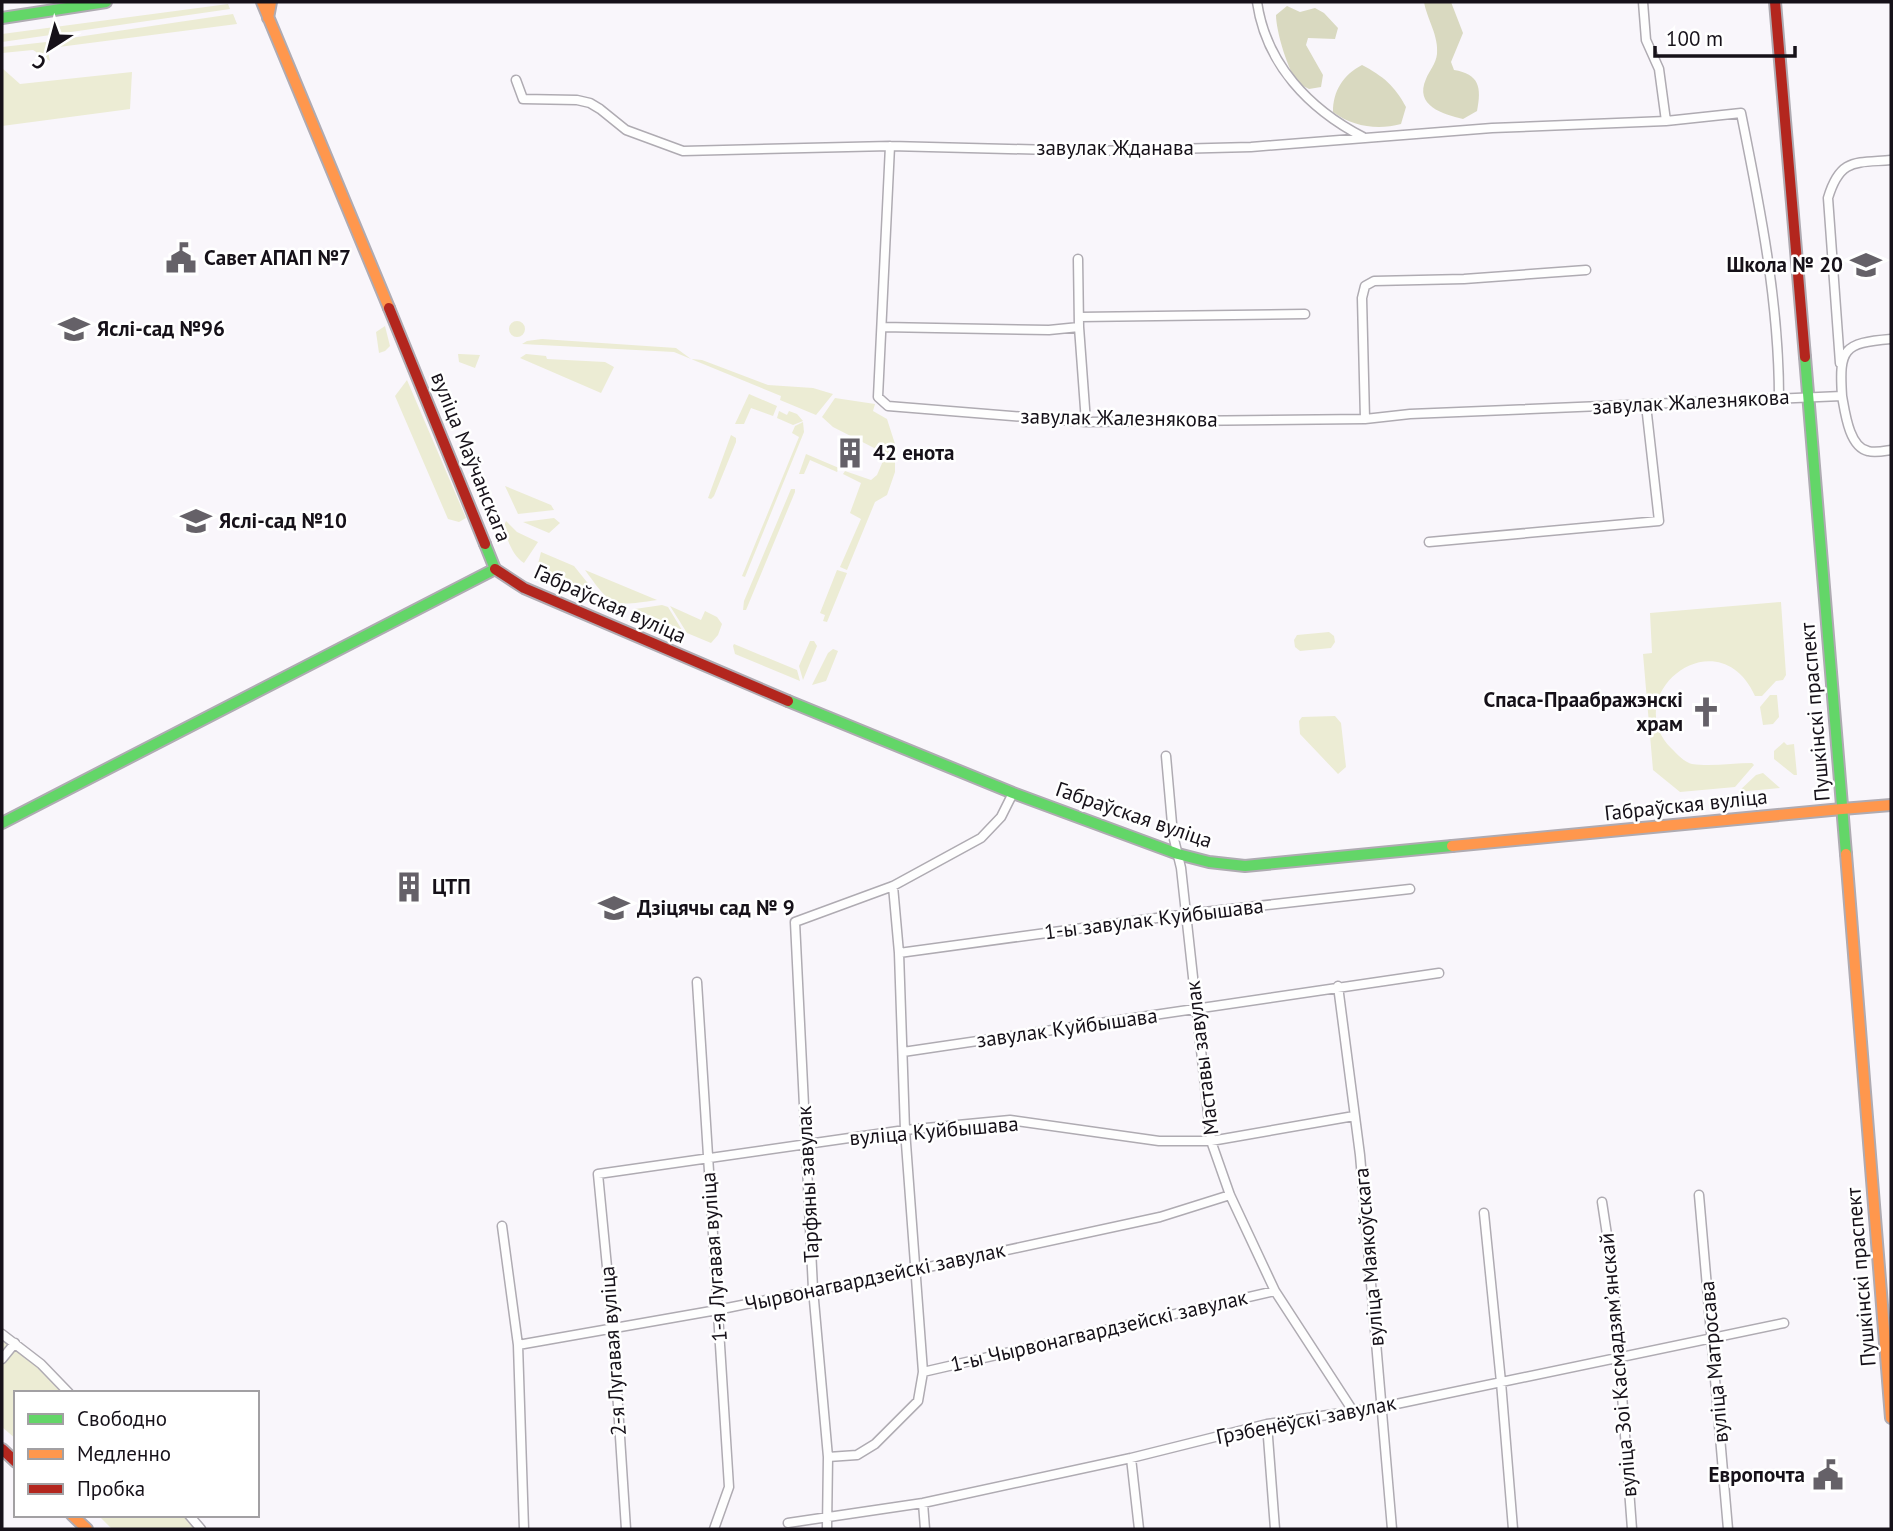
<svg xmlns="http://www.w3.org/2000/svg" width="1893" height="1531" font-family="'PT Sans',sans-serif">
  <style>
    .green { fill: #ececd4 }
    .forest { fill: #d9d9c0 }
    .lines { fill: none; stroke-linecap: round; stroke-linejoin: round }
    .street-casing { stroke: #afabb2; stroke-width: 11 }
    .fast-casing { stroke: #afabb2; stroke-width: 14 }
    .slow-casing { stroke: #afabb2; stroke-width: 14 }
    .jam-casing { stroke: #afabb2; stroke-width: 14 }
    .street { stroke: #fefefe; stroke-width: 8 }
    .fast { stroke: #63d668; stroke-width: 10 }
    .slow { stroke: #ff974d; stroke-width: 10 }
    .jam { stroke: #b3261e; stroke-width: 10 }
    .labels { text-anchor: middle; stroke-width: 5; stroke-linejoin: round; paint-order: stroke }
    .street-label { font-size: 21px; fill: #161119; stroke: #fff }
    .poi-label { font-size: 21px; font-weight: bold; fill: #161119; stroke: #fff; text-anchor: start }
  </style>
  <rect width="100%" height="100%" fill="#f9f6fb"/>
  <path class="green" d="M228,4L230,9L2,42V34Z
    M233,14L237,24L51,48L50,41Z
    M46,42L50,61L33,50L2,53V47Z
    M2,68L20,84L132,72L130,109L2,126Z
    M509 329a8 8 0 1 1 16 0a8 8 0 1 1-16 0Z
    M385,326L390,346L385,351L379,353L376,332Z
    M542,339L676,348L691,359L702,360L768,385L813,388L833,394L816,415L780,400L781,396L674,352L522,344L527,341Z
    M458,354H460L480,355L475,368L459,362Z
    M526,354L546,356L547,359L605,362L614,367L601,393L520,358Z
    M407,380L466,518L459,522L448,519L395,396Z
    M749,394L777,406L773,416L751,408L744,424H735Z
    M835,398L875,404L873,411L887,419L895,444V472L887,495L875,502L847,570L840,567L861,519L850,513L861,483L843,474L845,471L871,480L877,475L883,461L878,450L833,427L822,417Z
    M779,411L787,415L789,411L797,414L803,421L793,425L777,418Z
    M803,422L804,432L745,577L742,576L799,437L792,433L795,426Z
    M731,435L736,438V442L714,496L711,499L708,498Z
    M806,454L839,468L837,472L810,460L804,474H799Z
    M505,486L551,505L554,510L518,514Z
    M791,489H795V492L746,610H743L744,601Z
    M554,518L560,523L549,533L523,522Z
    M506,521L517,532L538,542L524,563C512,555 508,540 503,528Z
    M541,552L574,566L595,592L537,568Z
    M585,570L657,600C611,607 612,607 585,570Z
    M837,570L847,573L827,622L823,621L825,615L820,613Z
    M1781,602L1786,675L1783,680L1776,681L1762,696H1755C1718,615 1618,694 1671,748C1677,754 1684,762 1692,764C1711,767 1733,763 1752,763L1754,765L1735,787L1680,792L1653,770L1643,654L1652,653L1650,613Z
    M662,605L668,607L682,630L635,609Z
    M670,606L701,620L705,611L717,617L722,624L718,635L711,643L687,633Z
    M1329,632L1334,636L1335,642L1331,648L1300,651L1295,647L1294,640L1297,635Z
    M810,641H814L817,646L803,680L799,666Z
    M734,644L797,670L800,681L735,654L733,646Z
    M833,649L838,651L826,681L812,685L828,653Z
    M1770,695H1777L1779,717L1773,724L1763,725L1760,707Z
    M1335,716L1341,723L1346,767L1338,774L1300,734L1299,721L1302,717Z
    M1784,742L1787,745L1794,744L1797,775H1794L1774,759V751Z
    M1763,773L1780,788L1738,792L1756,775Z
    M2,1338L30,1360L62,1393H16V1439L2,1427Z
    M98,1515H182L195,1529H112Z"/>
  <path class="forest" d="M1424,2H1451L1463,33L1451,62L1454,70C1479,74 1482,87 1477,111L1463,119C1443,114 1414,106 1426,79C1429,71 1436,64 1437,54C1439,36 1427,19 1424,2Z
    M1287,6L1300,12L1315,8L1324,13L1338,28L1335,39L1308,38L1306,45L1323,75L1321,87L1309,89C1306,87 1302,86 1299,84C1288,72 1276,31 1276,15Z
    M1362,65C1383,76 1395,86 1406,107L1401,124C1378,130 1353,127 1333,112C1333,91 1343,75 1362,65Z"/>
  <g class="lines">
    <g class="street-casing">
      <path id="street" d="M1257,2C1266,64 1309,109 1363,137
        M1643,2L1646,40L1659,69L1666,121
        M516,80L523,99L577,100L590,103L600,109L626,130L683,151L890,146L1092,151L1251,147L1492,128L1666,121L1741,113C1760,207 1779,302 1779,398
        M890,146L878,397L888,406L1086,422L1365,419L1410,414L1842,396C1845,412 1849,447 1868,451C1875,453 1884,451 1891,450
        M1078,259L1079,327L1086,422
        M1079,317L1305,314
        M882,327L1049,330L1079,327
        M1840,363L1828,198C1840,158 1855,163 1891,160
        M1842,396C1839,349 1843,343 1891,339
        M1365,419L1362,298L1365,286L1374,281L1464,279L1586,270
        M1429,542L1659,521L1646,405
        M1166,756L1173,835L1181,868L1211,1141L1230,1195L1275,1291L1353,1411
        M899,953L1186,914L1410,889
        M697,982L729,1487L714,1529
        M1338,986L1360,1155L1392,1529
        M903,1052L1439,973
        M1699,1195L1728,1529
        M1602,1202L1613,1274L1632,1529
        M1484,1213L1501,1382L1513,1529
        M502,1226L518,1345L524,1529
        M2,1334L41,1364L69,1393
        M518,1345L717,1310L915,1270L1160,1217L1230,1195
        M2,1359L15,1343
        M923,1372L1275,1291
        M1267,1424L1275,1529
        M828,1457L857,1455L875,1444L918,1401L923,1372L905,1130L899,953L893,886
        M1131,1458L1139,1529
        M923,1503L925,1529
        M189,1515L201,1529
        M788,1523L923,1503L1131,1458L1267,1424L1382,1407L1784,1323
        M626,1529L613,1329L598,1174L905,1130L1010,1120L1159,1141H1211L1354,1116
        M827,1529L828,1457L813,1289L795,922L893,886L981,838L1001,817L1013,793"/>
    </g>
    <g class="fast-casing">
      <path id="fast" d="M2,18L106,2
        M1805,357L1846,854
        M788,701L1013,793L1178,854L1209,862L1245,866L1452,846
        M2,823L495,569L485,544"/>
    </g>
    <g class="slow-casing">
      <path id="slow" d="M262,2L389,308
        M268,18L271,2
        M1842,809L1891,805
        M1452,846L1842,809
        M1846,854L1891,1418
        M72,1515L87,1529"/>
    </g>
    <g class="jam-casing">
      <path id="jam" d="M1775,2L1805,357
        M389,308L485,544
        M495,569L524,588L788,701
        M2,1449L16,1462"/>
    </g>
    <use href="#street" class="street"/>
    <use href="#fast" class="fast"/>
    <use href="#slow" class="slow"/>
    <use href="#jam" class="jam"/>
  </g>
  <defs>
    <g id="civic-bare" transform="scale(2.415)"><path d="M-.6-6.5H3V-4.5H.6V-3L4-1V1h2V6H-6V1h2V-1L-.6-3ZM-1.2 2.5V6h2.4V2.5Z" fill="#656168" stroke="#fff" stroke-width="2.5" paint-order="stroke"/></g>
    <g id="school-bare" transform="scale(2.415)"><path d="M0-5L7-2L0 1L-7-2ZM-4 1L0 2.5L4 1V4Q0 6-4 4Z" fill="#656168" stroke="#fff" stroke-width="2.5" paint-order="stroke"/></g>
    <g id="building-bare" transform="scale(2.415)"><path d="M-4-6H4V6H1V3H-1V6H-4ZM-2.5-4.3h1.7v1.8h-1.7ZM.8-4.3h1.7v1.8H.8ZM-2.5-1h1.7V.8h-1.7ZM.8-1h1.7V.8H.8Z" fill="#656168" stroke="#fff" stroke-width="2.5" paint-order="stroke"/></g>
    <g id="church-bare" transform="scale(2.415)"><path d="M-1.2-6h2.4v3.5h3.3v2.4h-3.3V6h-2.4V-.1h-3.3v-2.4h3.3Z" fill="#656168" stroke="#fff" stroke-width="2.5" paint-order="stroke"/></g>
  </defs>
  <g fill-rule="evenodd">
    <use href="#civic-bare" x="181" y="258"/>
    <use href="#school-bare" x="1866" y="265"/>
    <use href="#school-bare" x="74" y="329"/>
    <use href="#building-bare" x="850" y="453"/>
    <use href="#school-bare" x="196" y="521"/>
    <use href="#church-bare" x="1706" y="712"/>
    <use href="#building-bare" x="409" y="887"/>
    <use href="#school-bare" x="614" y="908"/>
    <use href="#civic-bare" x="1828" y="1475"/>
  </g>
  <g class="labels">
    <g class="street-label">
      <text x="1115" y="155">завулак Жданава</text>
      <text transform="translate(1691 402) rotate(-3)" y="7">завулак Жалезнякова</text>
      <text transform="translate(1119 418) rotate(1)" y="7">завулак Жалезнякова</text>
      <text transform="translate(471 457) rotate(68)" y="7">вуліца Маўчанскага</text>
      <text transform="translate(610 604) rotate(24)" y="7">Габраўская вуліца</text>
      <text transform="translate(1815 712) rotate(-95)" y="7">Пушкінскі праспект</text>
      <text transform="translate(1686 805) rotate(-6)" y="7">Габраўская вуліца</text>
      <text transform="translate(1134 815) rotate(19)" y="7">Габраўская вуліца</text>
      <text transform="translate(1154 919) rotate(-7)" y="7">1-ы завулак Куйбышава</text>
      <text transform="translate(1067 1028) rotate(-8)" y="7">завулак Куйбышава</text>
      <text transform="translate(1202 1058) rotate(-97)" y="7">Маставы завулак</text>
      <text transform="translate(934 1131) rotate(-5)" y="7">вуліца Куйбышава</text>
      <text transform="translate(808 1184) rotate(-93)" y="7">Тарфяны завулак</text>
      <text transform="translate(714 1257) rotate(-94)" y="7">1-я Лугавая вуліца</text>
      <text transform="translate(1369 1257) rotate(-95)" y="7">вуліца Маякоўскага</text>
      <text transform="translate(875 1277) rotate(-12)" y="7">Чырвонагвардзейскі завулак</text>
      <text transform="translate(1861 1277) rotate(-95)" y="7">Пушкінскі праспект</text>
      <text transform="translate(1099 1331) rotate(-13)" y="7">1-ы Чырвонагвардзейскі завулак</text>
      <text transform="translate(613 1351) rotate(-94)" y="7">2-я Лугавая вуліца</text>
      <text transform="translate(1714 1362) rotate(-95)" y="7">вуліца Матросава</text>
      <text transform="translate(1618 1365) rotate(-95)" y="7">вуліца Зоі Касмадзямʼянскай</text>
      <text transform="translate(1306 1420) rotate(-11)" y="7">Грэбенёўскі завулак</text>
    </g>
    <g class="poi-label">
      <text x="204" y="265">Савет АПАП №7</text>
      <text x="1843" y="272" text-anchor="end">Школа № 20</text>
      <text x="97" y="336">Яслі-сад №96</text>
      <text x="873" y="460">42 енота</text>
      <text x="219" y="528">Яслі-сад №10</text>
      <text x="1683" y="707" text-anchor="end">Спаса-Праабражэнскі<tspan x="1683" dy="24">храм</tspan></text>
      <text x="432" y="894">ЦТП</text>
      <text x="637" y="915">Дзіцячы сад № 9</text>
      <text x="1805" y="1482" text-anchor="end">Европочта</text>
    </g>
  </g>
  <rect width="1893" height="1531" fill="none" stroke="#161119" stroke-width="7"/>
  <rect x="14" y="1391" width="245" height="126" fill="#ffffff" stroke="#a2a0a3" stroke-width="2"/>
  <rect x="28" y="1414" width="35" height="10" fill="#63d668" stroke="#a2a0a3" stroke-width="2"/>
  <text x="77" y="1426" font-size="21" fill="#161119">Свободно</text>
  <rect x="28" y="1449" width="35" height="10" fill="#ff974d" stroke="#a2a0a3" stroke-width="2"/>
  <text x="77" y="1461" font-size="21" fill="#161119">Медленно</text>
  <rect x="28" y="1484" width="35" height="10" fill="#b3261e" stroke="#a2a0a3" stroke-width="2"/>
  <text x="77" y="1496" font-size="21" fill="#161119">Пробка</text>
  <g transform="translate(49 49) rotate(216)" stroke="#ffffff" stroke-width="5" paint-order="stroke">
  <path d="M0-5L12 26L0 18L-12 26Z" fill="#161119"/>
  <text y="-10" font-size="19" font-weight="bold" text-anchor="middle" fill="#161119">С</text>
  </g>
  <path d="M1655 46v10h140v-10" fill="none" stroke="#161119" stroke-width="3.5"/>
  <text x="1666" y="46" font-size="21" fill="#161119" stroke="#ffffff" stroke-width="5" paint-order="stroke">100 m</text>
</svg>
